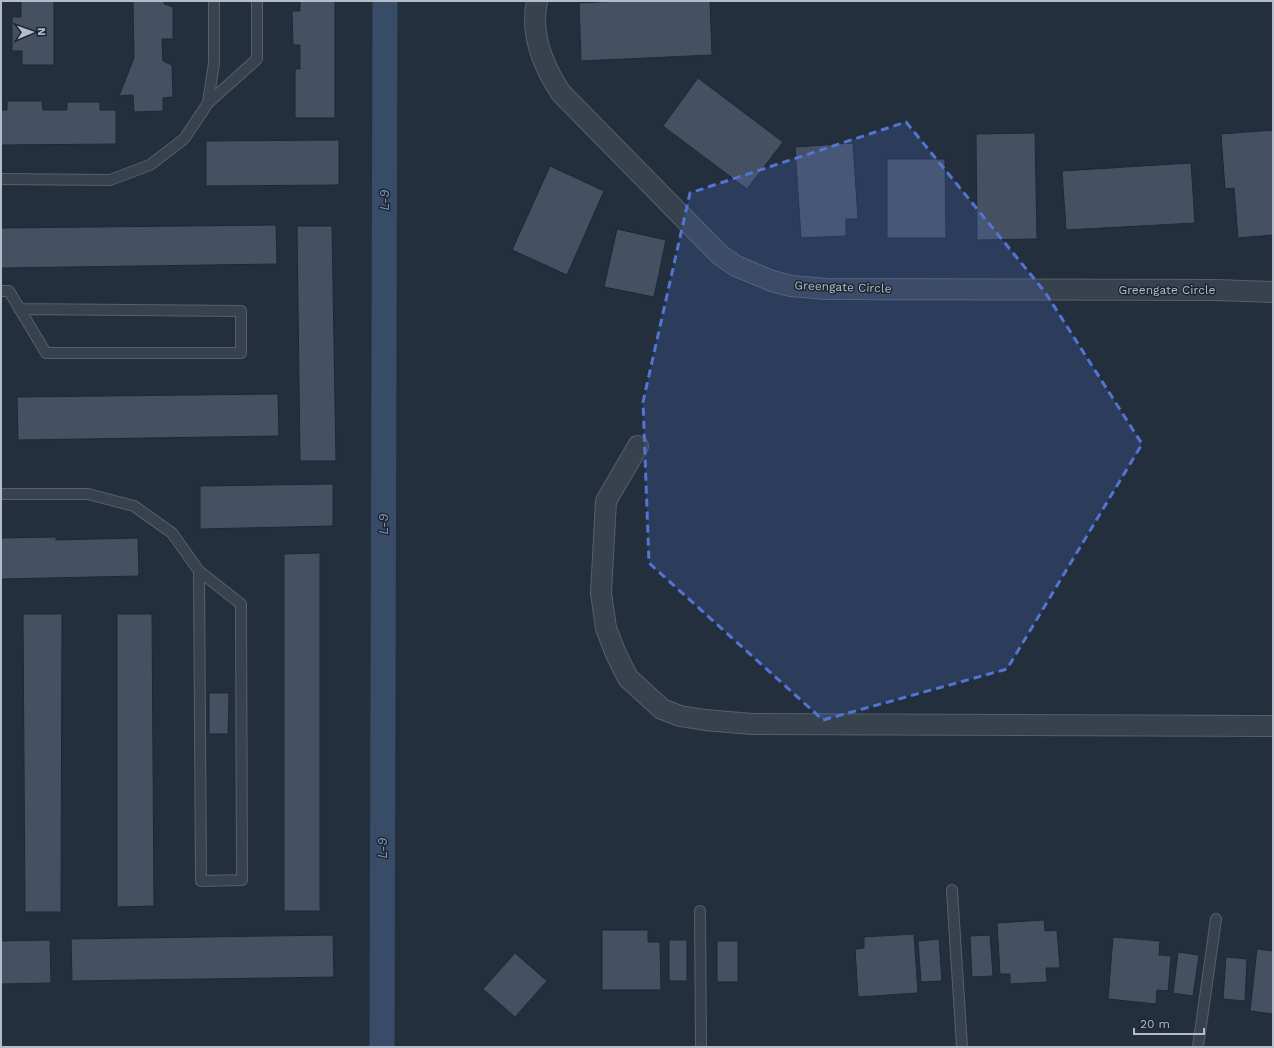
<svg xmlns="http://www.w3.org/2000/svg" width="1274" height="1048" font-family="'Work Sans',sans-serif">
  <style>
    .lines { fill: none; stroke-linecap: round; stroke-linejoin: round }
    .canal { stroke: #394c67; stroke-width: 25 }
    .building { fill: #455162; stroke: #1f2835 }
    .lane-casing { stroke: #565f6c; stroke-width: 12 }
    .street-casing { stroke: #565f6c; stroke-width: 22 }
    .lane { stroke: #38414e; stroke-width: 10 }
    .street { stroke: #38414e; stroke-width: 20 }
    .marked { fill: #5274d3; fill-opacity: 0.2; stroke: #5274d3; stroke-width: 3; stroke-dasharray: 8 5; stroke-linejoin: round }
    .labels { text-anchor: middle; stroke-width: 3; stroke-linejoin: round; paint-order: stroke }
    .street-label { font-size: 12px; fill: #b4bcc9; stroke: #1d2633 }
    .water-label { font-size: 13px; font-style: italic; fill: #7c92b1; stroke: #1d2633 }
  </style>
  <rect width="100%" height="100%" fill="#242f3e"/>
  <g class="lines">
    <path class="canal" d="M382,1047L385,1"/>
  </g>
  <path class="building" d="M21,1H54V65H22V51H12V17H21Z
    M133,1H164V4L173,7V39H162L163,61L172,65L173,97L163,98V111L134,112L133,95L119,96L134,58Z
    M300,1H335V118H295V69H300V45H293L292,11H300Z
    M619,1H710L712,55L581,61L579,3Z
    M698,78L783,142L747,189L663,126Z
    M7,101H42L43,110H67V102H100V110H116V144L1,145V110H7Z
    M1273,130V235L1238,238L1234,188L1225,189L1221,134Z
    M1035,133L1037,239L977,240L976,134Z
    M339,140V185L206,186V141Z
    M853,143L858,219H846V236L801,238L795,147Z
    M887,159H945L946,238H887Z
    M1191,163L1195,223L1066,230L1062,171Z
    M550,166L604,191L567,275L512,250Z
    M276,225L277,264L1,268V228Z
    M297,226H332L336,461H300Z
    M617,229L666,240L654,297L604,287Z
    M278,394L279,436L18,440L17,397Z
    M333,484V526L200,529V486Z
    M56,537V540L138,538L139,576L1,579V538Z
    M320,553V911H284V554Z
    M23,614H62L61,912H25Z
    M117,614H152L154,906L117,907Z
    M209,693H229L228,734H209Z
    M1044,920L1045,931L1057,930L1060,968H1046L1047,982L1010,984V974H1000L997,923Z
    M602,930H648V942H660L661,990H602Z
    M914,934L918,993L858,997L855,949L864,948V937Z
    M333,935L334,977L72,981L71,939Z
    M990,935L993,976L972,977L970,936Z
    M1113,937L1160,941L1159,955L1171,956L1168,991L1157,990L1156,1004L1108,999Z
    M939,939L942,981L921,982L918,941Z
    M50,940L51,983L1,984V941Z
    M669,940H687V981H669Z
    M717,941H738V982H717Z
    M1257,949L1273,951V1014L1250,1011Z
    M1178,952L1199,955L1193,996L1173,993Z
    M515,953L547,981L515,1017L483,989Z
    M1226,957L1247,959L1245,1001L1223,999Z"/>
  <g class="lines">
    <g class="lane-casing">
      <path id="lane" d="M208,103L214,63V1
        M1,179L110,180L150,165L184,139L208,103L257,59V1
        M1,291H9L46,353H241V311L19,309
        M1,494H88L134,506L172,533L199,571L241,604L242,880L201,881L199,571
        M952,890L962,1047
        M700,911L701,1047
        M1198,1047L1216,919"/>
    </g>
    <g class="street-casing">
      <path id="street" d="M537,1C530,34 543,66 561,93L720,255L736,266L772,281L791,286L827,289L1216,290L1273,292
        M638,446L606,501L601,593L606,628L616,654L628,678L662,709L680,716L705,720L752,724L1273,726"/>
    </g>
    <use href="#lane" class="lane"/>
    <use href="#street" class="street"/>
  </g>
  <path class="marked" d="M906,122L1045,292L1142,444L1007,669L823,720L649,563L643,402L690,193Z"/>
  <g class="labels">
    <g class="street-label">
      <text transform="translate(843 287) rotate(2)" y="4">Greengate Circle</text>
      <text x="1167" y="294">Greengate Circle</text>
    </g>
    <g class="water-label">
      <text transform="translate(384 200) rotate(-90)" y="5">L-9</text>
      <text transform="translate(383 524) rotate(-90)" y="5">L-9</text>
      <text transform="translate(382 848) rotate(-90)" y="5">L-9</text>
    </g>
  </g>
  <rect width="1274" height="1048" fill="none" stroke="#b4bcc9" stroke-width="4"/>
  <g transform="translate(32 32) rotate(88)" stroke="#1d2633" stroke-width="3" paint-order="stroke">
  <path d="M0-3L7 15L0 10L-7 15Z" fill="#b4bcc9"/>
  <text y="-6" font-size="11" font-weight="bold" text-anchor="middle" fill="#b4bcc9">N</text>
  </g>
  <path d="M1134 1028v6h70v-6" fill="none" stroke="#b4bcc9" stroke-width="2"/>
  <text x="1140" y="1028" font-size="12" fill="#b4bcc9" stroke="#1d2633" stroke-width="3" paint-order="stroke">20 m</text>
</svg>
